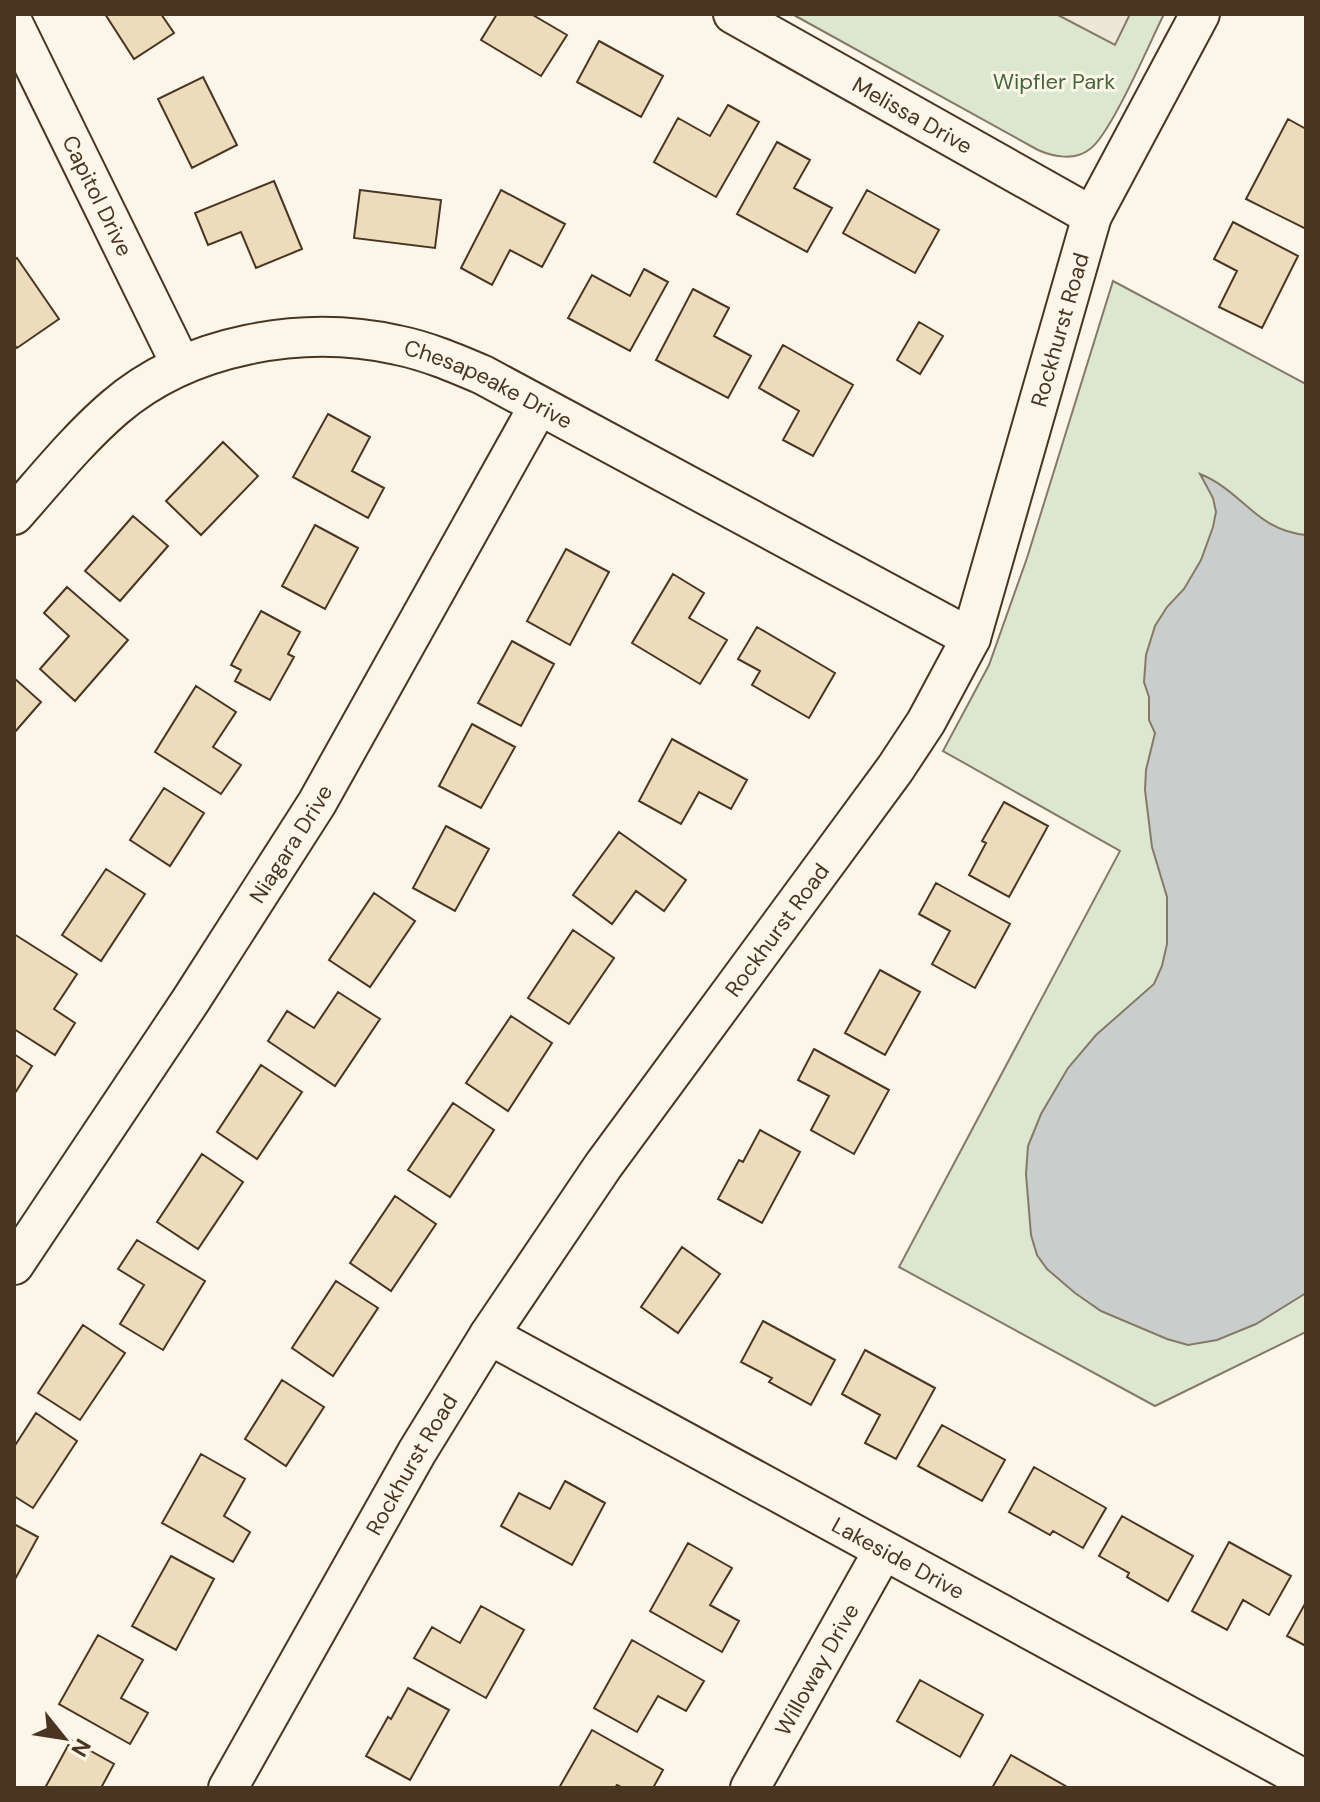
<svg xmlns="http://www.w3.org/2000/svg" width="1320" height="1802" font-family="'DM Sans',sans-serif">
  <style>
    .green { fill: #dce7d0; stroke: #887966; stroke-width: 2 }
    .parking { fill: #ede7d9; stroke: #887966; stroke-width: 2 }
    .water { fill: #c9cecd; stroke: #887966; stroke-width: 2 }
    .building { fill: #ecdcbc; stroke: #4a3520; stroke-width: 2 }
    .lines { fill: none; stroke-linecap: round; stroke-linejoin: round }
    .minor-casing { stroke: #4a3520; stroke-width: 42 }
    .minor { stroke: #fbf6e9; stroke-width: 38 }
    .labels { text-anchor: middle; stroke-width: 6; stroke-linejoin: round; paint-order: stroke }
    .park-label { font-size: 22px; fill: #436837; stroke: #fbf6e9 }
    .street-label { font-size: 22px; fill: #4a3520; stroke: #fbf6e9 }
  </style>
  <rect width="100%" height="100%" fill="#fbf6e9"/>
  <path class="green" d="M792,14H1164C1150,42 1111,134 1090,149C1075,161 1054,157 1038,150Z
    M1113,281L1306,384V1332L1155,1406L899,1267L1120,851L943,751L989,665L1027,558Z"/>
  <path class="parking" d="M1056,14H1130L1115,45Z"/>
  <path class="water" d="M1200,474C1243,491 1255,530 1306,535V1293L1256,1324L1217,1340L1188,1345L1167,1339L1101,1311L1075,1293L1047,1269L1037,1255L1031,1235L1026,1174L1028,1146L1041,1114L1068,1068L1096,1035L1154,984L1162,966L1167,944V897L1152,847L1145,790L1146,770L1155,733L1149,720V697L1144,682L1146,655L1155,626L1167,607L1184,589L1201,560L1213,527L1216,512L1213,498Z"/>
  <path class="building" d="M105,14H161L174,33L134,59Z
    M497,14H531L567,35L541,76L481,40Z
    M599,41L663,76L641,117L577,82Z
    M203,77L237,145L192,168L158,99Z
    M728,105L759,122L716,197L654,162L678,118L710,136Z
    M1288,119L1306,129V229L1246,199Z
    M777,142L810,160L794,188L832,208L807,252L737,214Z
    M274,181L302,249L256,268L241,232L208,245L195,213Z
    M360,190L441,200L435,248L354,238Z
    M501,190L565,224L542,267L510,250L492,285L461,268Z
    M867,190L939,230L915,273L843,233Z
    M1233,222L1298,256L1262,328L1219,307L1237,271L1214,259Z
    M17,258L59,319L17,348L14,344V260Z
    M644,269L668,282L630,351L568,318L592,275L630,296Z
    M693,289L729,308L714,336L751,356L728,398L656,360Z
    M919,322L943,336L920,374L897,360Z
    M783,345L853,385L813,456L783,440L799,411L759,388Z
    M328,414L370,437L352,471L384,488L368,518L293,477Z
    M223,442L258,476L201,535L166,501Z
    M133,516L168,546L120,601L85,571Z
    M315,525L358,548L325,609L282,586Z
    M566,549L609,572L570,645L527,621Z
    M673,574L704,593L689,618L727,640L700,684L632,643Z
    M67,587L128,640L75,701L40,669L69,636L44,613Z
    M261,611L300,632L288,654L294,657L270,700L235,681L241,670L231,665Z
    M757,627L835,673L809,718L752,685L760,671L738,659Z
    M512,641L554,664L521,726L478,703Z
    M14,678L41,702L14,733Z
    M196,686L236,712L213,747L241,765L221,794L155,752Z
    M472,724L515,747L481,808L439,786Z
    M672,739L747,780L731,809L699,792L681,824L639,801Z
    M164,788L204,813L170,866L130,840Z
    M1004,802L1048,826L1009,897L969,875L986,843L982,841Z
    M446,826L489,849L455,911L413,888Z
    M619,832L686,880L664,911L636,891L612,924L573,895Z
    M106,869L145,894L101,961L62,935Z
    M936,883L1010,924L975,988L932,964L950,931L919,914Z
    M374,893L415,921L370,987L329,960Z
    M573,930L614,958L569,1024L528,998Z
    M14,934L77,974L54,1009L75,1023L55,1055L14,1029Z
    M880,970L920,992L885,1055L845,1033Z
    M338,992L380,1019L335,1086L268,1041L287,1011L314,1028Z
    M511,1016L552,1043L508,1111L466,1083Z
    M814,1049L889,1090L854,1154L811,1130L829,1096L798,1080Z
    M14,1054L32,1066L15,1093H14Z
    M261,1065L302,1092L257,1159L217,1132Z
    M453,1103L494,1130L450,1197L408,1170Z
    M760,1130L800,1152L762,1223L718,1199L739,1160L743,1162Z
    M202,1154L243,1182L198,1249L157,1222Z
    M395,1196L436,1224L391,1291L350,1263Z
    M137,1240L205,1281L163,1350L120,1324L144,1285L118,1269Z
    M682,1247L720,1274L678,1333L641,1307Z
    M336,1281L378,1308L333,1376L292,1348Z
    M763,1321L835,1360L811,1405L769,1382L772,1378L741,1362Z
    M83,1325L125,1353L80,1420L38,1393Z
    M865,1350L935,1388L896,1459L865,1443L880,1415L842,1394Z
    M282,1380L324,1407L286,1466L245,1439Z
    M36,1413L77,1441L33,1508L14,1496V1447Z
    M942,1425L1005,1460L982,1501L918,1466Z
    M201,1454L245,1479L224,1516L250,1532L233,1562L162,1523Z
    M1034,1467L1106,1508L1083,1548L1053,1531L1050,1535L1009,1512Z
    M565,1481L605,1503L572,1565L501,1526L519,1493L550,1509Z
    M1122,1516L1193,1556L1168,1601L1127,1577L1129,1573L1099,1556Z
    M14,1524L38,1537L14,1581Z
    M1229,1542L1291,1576L1269,1615L1243,1600L1227,1630L1192,1611Z
    M688,1543L732,1568L710,1605L739,1621L722,1652L650,1611Z
    M171,1556L214,1579L176,1650L132,1626Z
    M1306,1602V1646L1287,1636Z
    M481,1606L524,1630L486,1698L414,1658L432,1627L460,1643Z
    M98,1635L143,1660L121,1698L148,1713L130,1744L59,1704Z
    M632,1640L704,1681L686,1711L658,1696L637,1732L594,1708Z
    M920,1680L983,1715L960,1757L897,1721Z
    M408,1688L449,1710L410,1780L366,1756L388,1717L391,1719Z
    M592,1730L663,1770L653,1788H623L617,1785L615,1788H559Z
    M71,1740L114,1764L101,1788H45Z
    M1011,1755L1069,1788H992Z"/>
  <g class="lines">
    <g class="minor-casing">
      <g id="minor">
        <path id="s1" d="M733,14L1092,216"/>
        <path id="s2" d="M14,25L181,365"/>
        <path id="s3" d="M14,515C46,479 77,440 114,408C188,344 303,324 397,345C427,351 455,363 483,375L971,638"/>
        <path id="s4" d="M14,1265L191,1000L317,803L538,407"/>
        <path id="s5" d="M489,1335L1306,1780"/>
        <path id="s6" d="M228,1788L417,1452L489,1335L603,1166L895,769L926,722L971,638L1092,216L1200,14"/>
        <path id="s7" d="M750,1788L883,1551"/>
      </g>
    </g>
    <use href="#minor" class="minor"/>
  </g>
  <g class="labels">
    <g class="park-label">
      <text x="1054" y="89">Wipfler Park</text>
    </g>
    <g class="street-label">
      <text dy="8" stroke="none"><textPath href="#s1" startOffset="206">Melissa Drive</textPath></text>
      <text dy="8" stroke="none"><textPath href="#s2" startOffset="190">Capitol Drive</textPath></text>
      <text dy="8" stroke="none"><textPath href="#s6" startOffset="1692">Rockhurst Road</textPath></text>
      <text dy="8" stroke="none"><textPath href="#s3" startOffset="546">Chesapeake Drive</textPath></text>
      <text dy="8" stroke="none"><textPath href="#s4" startOffset="504">Niagara Drive</textPath></text>
      <text dy="8" stroke="none"><textPath href="#s6" startOffset="1020">Rockhurst Road</textPath></text>
      <text dy="8" stroke="none"><textPath href="#s6" startOffset="372">Rockhurst Road</textPath></text>
      <text dy="8" stroke="none"><textPath href="#s5" startOffset="466">Lakeside Drive</textPath></text>
      <text dy="8" stroke="none"><textPath href="#s7" startOffset="136">Willoway Drive</textPath></text>
    </g>
  </g>
  <rect width="1320" height="1802" fill="none" stroke="#4a3520" stroke-width="32"/>
  <g transform="translate(64 1738) rotate(120)" stroke="#fbf6e9" stroke-width="6" paint-order="stroke">
  <path d="M0-6L14 30L0 20L-14 30Z" fill="#4a3520"/>
  <text y="-12" font-size="22" font-weight="bold" text-anchor="middle" fill="#4a3520">N</text>
  </g>
</svg>
